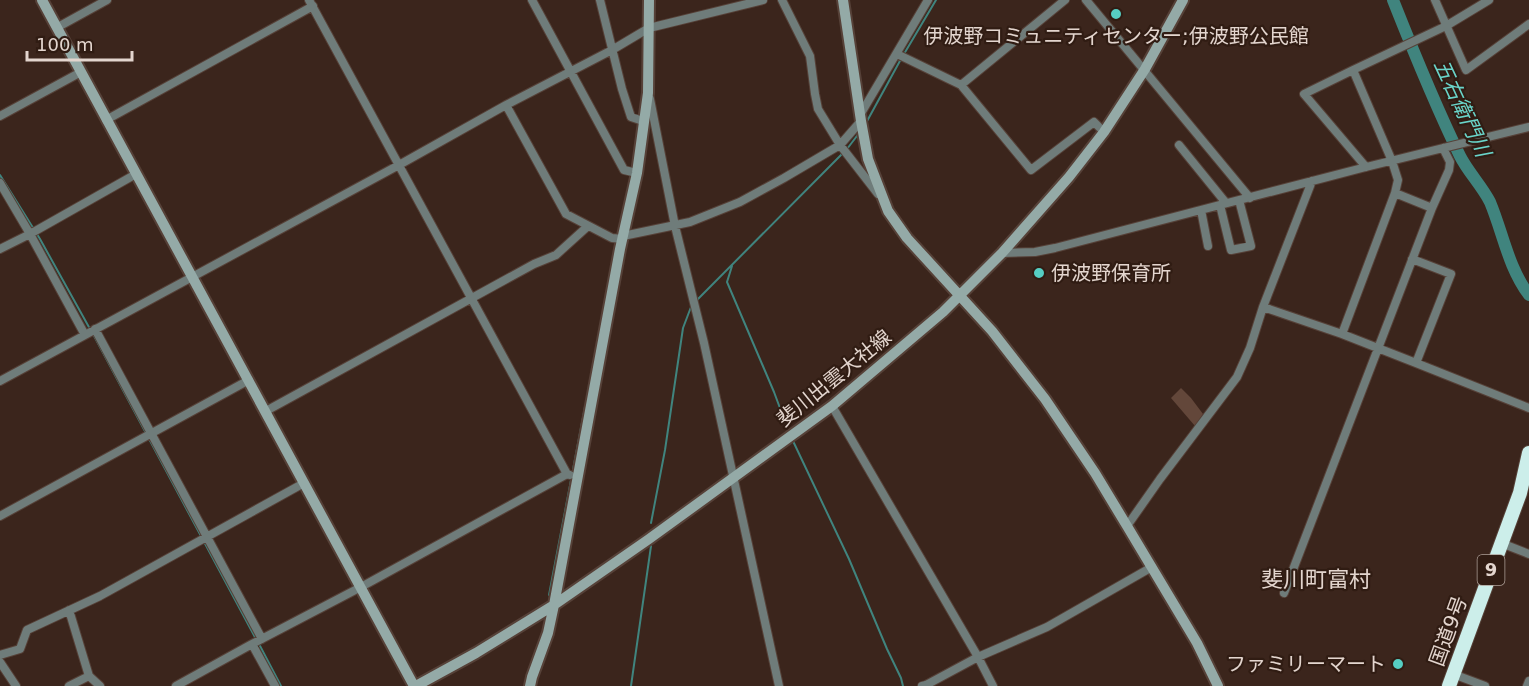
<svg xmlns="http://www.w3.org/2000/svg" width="1529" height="686" font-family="'DejaVu Sans','Noto Sans JP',sans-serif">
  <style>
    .green { fill: #63473a }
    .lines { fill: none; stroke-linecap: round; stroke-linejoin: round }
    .stream { stroke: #40847e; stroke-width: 2 }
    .river { stroke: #40847e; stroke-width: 12 }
    .street-casing { stroke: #564138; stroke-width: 10 }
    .secondary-casing { stroke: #564138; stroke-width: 14 }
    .highway-casing { stroke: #564138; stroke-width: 16 }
    .street { stroke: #6f7c7a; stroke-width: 8 }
    .secondary { stroke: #94aaa7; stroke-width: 10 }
    .highway { stroke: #cceeea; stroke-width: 14 }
    .poi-dot { fill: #56cec3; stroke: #301c13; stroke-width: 2 }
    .labels { text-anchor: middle; stroke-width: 4.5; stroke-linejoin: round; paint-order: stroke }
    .shield { fill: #301c13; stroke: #ad9e96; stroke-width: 1.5 }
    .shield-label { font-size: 18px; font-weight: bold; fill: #e3d5ce }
    .poi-label { font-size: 20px; fill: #e3d5ce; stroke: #301c13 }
    .street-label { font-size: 20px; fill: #e3d5ce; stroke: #301c13 }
    .water-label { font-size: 21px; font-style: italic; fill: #6ad5ca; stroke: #301c13 }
    .quarter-label { font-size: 22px; fill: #e3d5ce; stroke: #301c13 }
  </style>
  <rect width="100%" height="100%" fill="#3b251c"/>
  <path class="green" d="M1181,388L1191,398L1203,414L1195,426L1171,398Z"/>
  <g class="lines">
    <path class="stream" d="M904,54L936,0
      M866,123L901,59
      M847,149L860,132
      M0,175L40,239L90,329
      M732,266L727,282L774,392L787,427
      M697,300L843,153
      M93,334L256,639
      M793,441L849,559L887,649L901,678L903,686
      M651,523L665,450L683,328L691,307
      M549,595L585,407
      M259,644L281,686
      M631,686L651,546"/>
    <path class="river" d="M1393,0C1414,53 1435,105 1460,156C1468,172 1482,186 1490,202C1503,233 1508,267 1529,295"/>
    <g class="street-casing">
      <path id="street" d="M309,0L567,474
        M532,0L624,170L637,173
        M600,0L622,89L631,117L643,121
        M782,0L810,56L815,94L818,109L840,145L878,194
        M1086,0L1250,198
        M1435,0L1466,70L1529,24
        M56,26L58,27L107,0
        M897,54L961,85L1031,170L1094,122L1104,132
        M1353,70L1304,94L1366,167
        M961,85L1065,0
        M650,99L675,226L704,343L779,686
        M506,105L566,214L612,238L623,239
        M860,115L928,0
        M0,116L81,72
        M106,120L313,6
        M1179,145L1226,203
        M0,183L30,234L0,249
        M1220,205L1231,250L1251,246L1239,200
        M1432,208L1449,170L1450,162L1443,148
        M1201,210L1208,246
        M623,236L690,222L740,202L784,178L840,145L861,121
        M1002,253L1035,252L1055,248L1366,167L1529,127
        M1263,307L1342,334L1416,363L1451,274L1412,259
        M95,329L262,639
        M1342,334L1395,193L1398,180L1392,161L1353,70L1446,26L1489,0
        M85,335L30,234L136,174
        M1416,363L1529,408
        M0,381L399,165L506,105L612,50L649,28L763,0
        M832,406L978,657L993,686
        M266,411L534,264L556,255L588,226
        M0,516L249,380
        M1127,526L1160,479L1237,377L1250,348L1263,307L1312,181
        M1501,543L1529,554
        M1284,593L1432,208L1395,193
        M69,610L89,676L100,686
        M252,644L275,686
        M0,655L20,649L27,630L100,596L304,483
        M0,662L16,686
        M1453,674L1485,686
        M69,686L89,676
        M176,686L252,644L361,587L567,474L570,475
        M922,686L926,685L978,657L1047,627L1152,567
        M1527,686L1529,681"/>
    </g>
    <g class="secondary-casing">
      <path id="secondary" d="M42,0L414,686
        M843,0L861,121L868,159L888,211L907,238L992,331L1045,399L1095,473L1127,526L1197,643L1218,686
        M416,686L476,653L554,605L649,539L832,406L943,312L1002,253L1069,177L1104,132L1145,69L1183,0
        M530,686L532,677L548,633L554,605L620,249L637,173L648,93L649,0"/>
    </g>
    <g class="highway-casing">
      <path id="highway" d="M1449,686L1520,493L1529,453"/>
    </g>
    <use href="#street" class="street"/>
    <use href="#secondary" class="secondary"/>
    <use href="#highway" class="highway"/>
  </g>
  <g class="poi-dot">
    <circle cx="1116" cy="14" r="6"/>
    <circle cx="1039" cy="273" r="6"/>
    <circle cx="1398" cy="664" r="6"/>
  </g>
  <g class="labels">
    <rect class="shield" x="1477.5" y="555" width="27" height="30" rx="4.5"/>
    <g class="shield-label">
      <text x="1491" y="576">9</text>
    </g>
    <g class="poi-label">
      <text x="1116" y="43">伊波野コミュニティセンター;伊波野公民館</text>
      <text x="1051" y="280" text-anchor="start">伊波野保育所</text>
      <text x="1386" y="671" text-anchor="end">ファミリーマート</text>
    </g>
    <g class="street-label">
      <text transform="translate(834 378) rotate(-39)" y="7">斐川出雲大社線</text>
      <text transform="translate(1448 631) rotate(-70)" y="7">国道9号</text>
    </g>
    <g class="water-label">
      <text transform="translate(1462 108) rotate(65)" y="7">五右衛門川</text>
    </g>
    <g class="quarter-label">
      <text x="1316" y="587">斐川町富村</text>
    </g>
  </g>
  <path d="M27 51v9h105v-9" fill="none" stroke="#e3d5ce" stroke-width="3"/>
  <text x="36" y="51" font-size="18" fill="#e3d5ce" stroke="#301c13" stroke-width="4.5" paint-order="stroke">100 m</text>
</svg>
